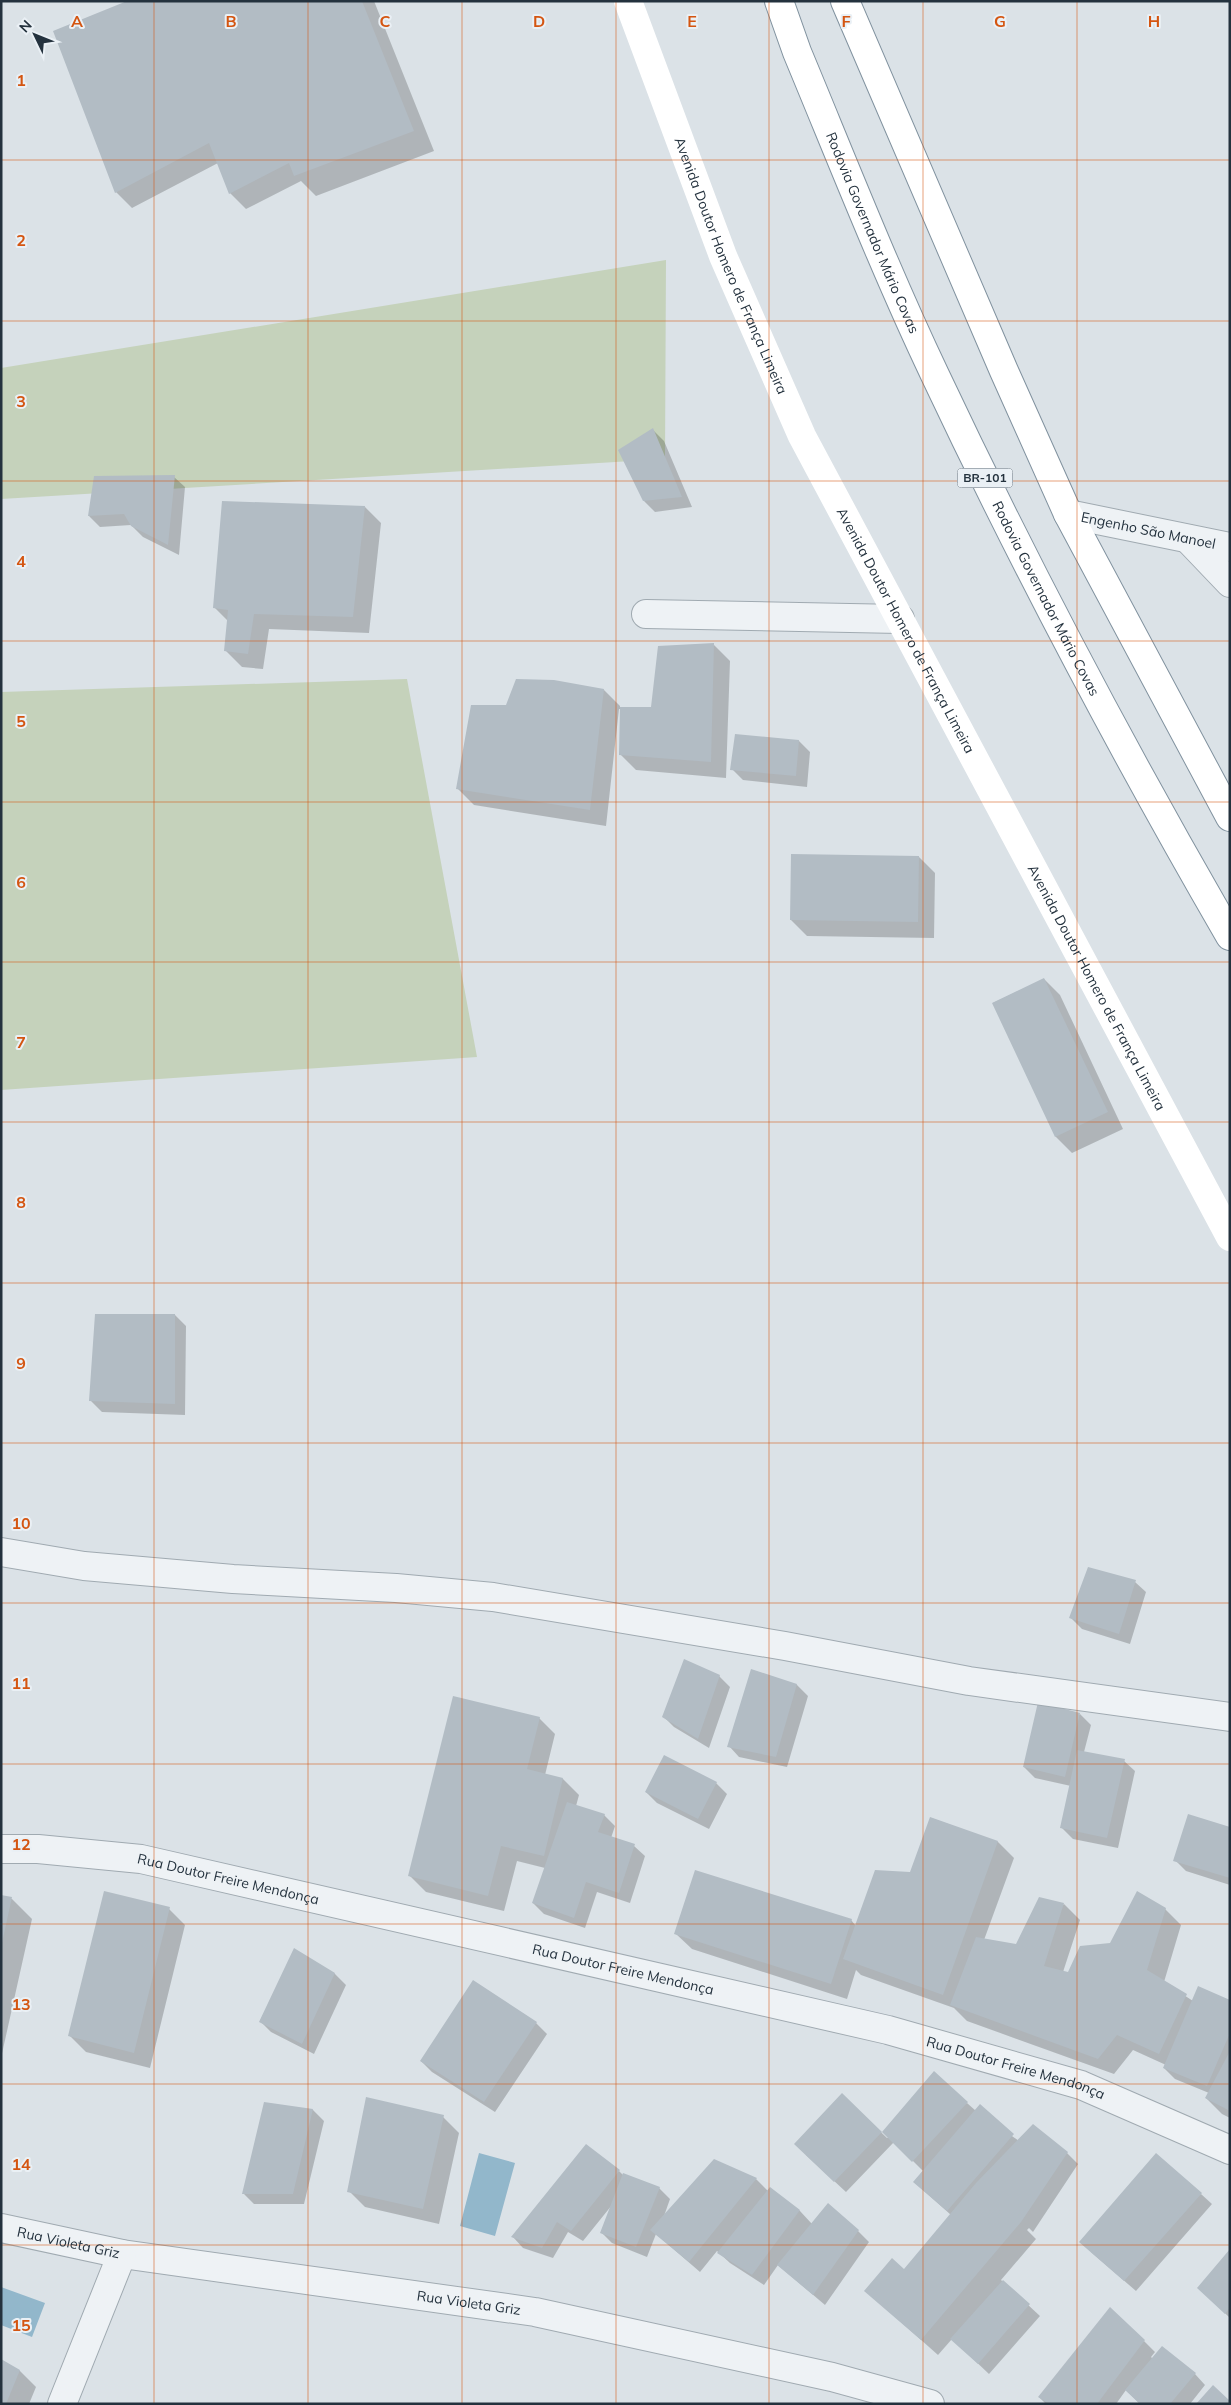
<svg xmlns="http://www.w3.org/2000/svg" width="1231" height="2405" font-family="Mulish,sans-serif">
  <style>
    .green { fill: #c5d2bb }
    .water { fill: #92b7cb }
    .shadow { fill: #0003 }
    .building { fill: #b2bcc4 }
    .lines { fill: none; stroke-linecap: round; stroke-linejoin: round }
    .minor-casing { stroke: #a0aab1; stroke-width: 30 }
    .trunk-casing { stroke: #81929f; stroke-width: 30 }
    .minor { stroke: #eef2f5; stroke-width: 28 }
    .secondary { stroke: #fff; stroke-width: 28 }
    .trunk { stroke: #fff; stroke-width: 28 }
    .grid { fill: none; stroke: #d45511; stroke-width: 1; stroke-opacity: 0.55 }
    .labels { text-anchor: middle; stroke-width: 4; stroke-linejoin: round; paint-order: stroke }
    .shield { fill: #eaf0f5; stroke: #5f6b75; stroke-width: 1 }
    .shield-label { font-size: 12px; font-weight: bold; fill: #24323e }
    .street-label { font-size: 14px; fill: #24323e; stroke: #eaf0f5 }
    .grid-label { font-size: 16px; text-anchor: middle; font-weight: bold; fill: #d45511; stroke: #eaf0f5; stroke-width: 4; stroke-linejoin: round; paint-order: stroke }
  </style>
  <rect width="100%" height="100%" fill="#dbe2e7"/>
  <path class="green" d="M666,260L665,459L1,499V368Z
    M407,679L477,1057L1,1090V692Z"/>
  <path class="water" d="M479,2153L515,2163L495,2236L460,2226Z
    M1,2287L45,2303L32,2337L1,2325Z"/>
  <path class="shadow" d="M130,1H374L434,151L316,196L301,181L246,209L230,193L218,163L132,208L116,192Z
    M653,430L664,441L692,507L655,512L644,501Z
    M174,477L185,487L179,555L143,537L131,525L100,527L89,516L95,478Z
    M365,507L381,523L369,633L269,629L263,669L242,667L226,651L228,621L214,607Z
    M714,645L730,661L726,778L636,770L620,754L621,709H619L606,826L474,805L458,789L507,706L604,690L620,706V708H652Z
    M736,735L799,741L810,752L807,787L743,780L732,769Z
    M919,857L935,873L934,938L807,936L791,920Z
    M1044,979L1060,995L1123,1129L1072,1153L1056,1137L993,1003Z
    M175,1315L186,1326L185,1415L102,1412L91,1401Z
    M1135,1582L1146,1592L1130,1644L1082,1629L1071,1618Z
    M752,1670L797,1685L808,1696L787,1767L739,1757L729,1746Z
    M719,1676L730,1687L709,1748L674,1727L663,1716Z
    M1080,1714L1091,1725L1084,1752L1124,1761L1135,1771L1118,1848L1073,1839L1062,1828L1071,1786L1035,1778L1024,1767Z
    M539,1718L555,1734L545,1775L563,1779L579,1795L576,1806L604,1815L615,1826L611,1838L634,1846L645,1856L630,1903L597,1892L585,1928L544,1914L533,1903L545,1868L517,1861L504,1911L426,1892L410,1876Z
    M664,1757L716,1783L727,1794L709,1829L657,1803L646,1792Z
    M931,1818L998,1842L1014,1858L984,1940L1016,1946L1064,1904L1080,1920L1063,1972L1068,1974L1165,1909L1181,1925L1164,1982L1193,2001H1230V2118L1222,2114L1206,2098L1209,2093L1175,2079L1164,2068L1166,2065L1133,2050L1114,2074L967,2021L954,2008L861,1975L856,1970L847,1999L692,1949L675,1933L851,1920L856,1926L911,1873Z
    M1230,1829V1885L1186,1871L1175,1860Z
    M1,1896L12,1899L32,1919L1,2058Z
    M169,1909L185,1925L150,2068L86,2052L70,2036Z
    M295,1950L335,1974L346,1985L314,2054L271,2032L260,2021Z
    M536,2023L547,2034L495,2112L432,2072L421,2061Z
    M842,2095L887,2138L967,2103L976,2111L1019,2141L1067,2153L1078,2164L1033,2232L1029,2228L1027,2230L1036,2239L1001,2280L1040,2316L989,2374L952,2339L938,2355L866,2291L904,2270L951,2215L914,2182L923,2171L894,2142L846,2192L806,2155Z
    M265,2103L313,2110L324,2121L304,2204H254L244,2194Z
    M443,2117L459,2133L439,2224L365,2207L349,2191Z
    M619,2171L624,2176L659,2188L670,2199L664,2216L756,2179L768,2191L770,2189L800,2211L812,2224L858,2231L869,2242L825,2305L778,2265L764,2285L730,2263L717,2251L700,2272L656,2234L647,2257L612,2243L601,2232L612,2205L583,2241L568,2232L553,2258L523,2248L513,2237Z
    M1201,2194L1212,2204L1136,2291L1091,2252Z
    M1230,2251V2318L1209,2298Z
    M1144,2341L1155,2352L1151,2357L1153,2359L1195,2374L1205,2385L1190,2404H1140L1126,2390L1116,2404H1046L1039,2397Z
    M1,2360L20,2371L36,2387L29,2404H1Z"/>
  <path class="building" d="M127,1H362L414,131L294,176L289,163L229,194L209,143L115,193L53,31Z
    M653,428L682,497L643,501L618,450Z
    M175,475L168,545L131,526L124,514L88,516L94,476Z
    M222,501L365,506L353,617L254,614L248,654L224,651L228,610L213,608Z
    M714,643L711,762L619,755L620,707H651L658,646Z
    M516,679L554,680L604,689L590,810L456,789L471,705H506Z
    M735,734L799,740L796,776L730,770Z
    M791,854L919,856L918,922L790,920Z
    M1044,978L1108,1112L1055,1137L992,1003Z
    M95,1314H175V1404L89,1401Z
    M1088,1567L1136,1580L1119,1634L1069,1618Z
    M684,1659L720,1675L698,1739L662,1717Z
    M751,1669L797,1684L776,1757L727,1747Z
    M453,1696L540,1717L527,1769L563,1778L544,1856L501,1846L488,1896L408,1876Z
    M1038,1702L1080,1713L1065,1777L1023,1767Z
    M1077,1750L1125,1759L1107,1838L1060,1828Z
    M664,1755L717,1782L698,1819L645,1792Z
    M567,1802L605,1814L598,1832L635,1844L619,1893L586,1882L574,1918L532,1903Z
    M1188,1814L1230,1827V1878L1173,1861Z
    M930,1817L998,1841L943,1995L843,1959L875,1870L910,1872Z
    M695,1870L852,1919L831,1984L674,1934Z
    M104,1891L170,1907L134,2053L68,2036Z
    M1137,1891L1166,1908L1147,1970L1187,1994L1159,2054L1117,2035L1098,2059L950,2005L976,1937L1016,1944L1039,1897L1064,1903L1044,1966L1068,1972L1080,1946L1110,1943Z
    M1,1895L12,1897L2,1943H1Z
    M294,1948L335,1973L302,2044L259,2022Z
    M473,1980L537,2022L484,2102L420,2061Z
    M1198,1986L1230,2000V2033L1207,2086L1163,2068Z
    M1230,2051V2111L1205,2098Z
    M934,2071L968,2102L912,2162L882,2132Z
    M842,2093L882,2132L834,2182L794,2144Z
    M366,2097L444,2115L423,2209L347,2192Z
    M264,2102L313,2109L293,2194H242Z
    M980,2104L1014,2134L947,2211L913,2182Z
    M1033,2124L1068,2152L1021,2222L921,2340L864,2291L892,2258L904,2269L976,2183Z
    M586,2144L620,2170L571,2231L557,2222L542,2248L511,2237Z
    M1156,2153L1202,2193L1124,2281L1079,2242Z
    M714,2159L757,2178L689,2262L650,2230Z
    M623,2173L660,2187L636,2247L600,2233Z
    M770,2187L800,2210L752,2275L717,2253Z
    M828,2203L859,2230L813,2295L777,2265Z
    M1230,2249V2307L1225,2314L1197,2288Z
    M1003,2280L1030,2304L978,2364L950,2339Z
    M1110,2307L1145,2340L1097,2404H1049L1038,2397Z
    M1162,2346L1196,2373L1170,2404H1140L1125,2390Z
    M1,2359L20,2370L6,2404H1Z
    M1213,2385L1230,2401V2404H1196Z"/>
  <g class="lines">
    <g class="minor-casing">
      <g id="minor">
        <path id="s1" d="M1068,514L1230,547"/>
        <path d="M1188,539L1230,583"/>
        <path d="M646,614L900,619"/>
        <path d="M1,1552L84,1566L233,1579L396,1588L493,1597L785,1646L969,1681L1230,1717"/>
        <path id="s2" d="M1,1849H38L141,1859L888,2030L1081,2085L1230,2150"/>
        <path id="s3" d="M1,2228L122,2254L535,2312L832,2377L930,2404"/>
        <path d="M62,2404L122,2254"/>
      </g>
    </g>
    <g class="trunk-casing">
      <g id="trunk">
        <path id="s5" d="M779,1L797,52C842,160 885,270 935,375C1025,566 1124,753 1230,936"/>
        <path d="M845,1L1004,371L1068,514L1230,817"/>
      </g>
    </g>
    <use href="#minor" class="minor"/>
    <path class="secondary" id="s4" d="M628,1L723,256L802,436L1230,1237"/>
    <use href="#trunk" class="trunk"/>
  </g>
  <path class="grid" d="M154,1V2404M308,1V2404M462,1V2404M616,1V2404M769,1V2404M923,1V2404M1077,1V2404M1,160H1230M1,321H1230M1,481H1230M1,641H1230M1,802H1230M1,962H1230M1,1122H1230M1,1283H1230M1,1443H1230M1,1603H1230M1,1764H1230M1,1924H1230M1,2084H1230M1,2245H1230"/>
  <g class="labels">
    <rect class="shield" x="957.5" y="468.5" width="55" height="19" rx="4"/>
    <g class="shield-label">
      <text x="985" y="482">BR-101</text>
    </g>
    <g class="street-label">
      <text dy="5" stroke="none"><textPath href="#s5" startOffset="250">Rodovia Governador Mário Covas</textPath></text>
      <text dy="5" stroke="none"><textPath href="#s4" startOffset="284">Avenida Doutor Homero de França Limeira</textPath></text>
      <text dy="5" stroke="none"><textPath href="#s1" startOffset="82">Engenho São Manoel</textPath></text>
      <text dy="5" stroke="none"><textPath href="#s5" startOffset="655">Rodovia Governador Mário Covas</textPath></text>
      <text dy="5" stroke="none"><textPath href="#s4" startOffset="689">Avenida Doutor Homero de França Limeira</textPath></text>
      <text dy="5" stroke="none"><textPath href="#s4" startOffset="1094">Avenida Doutor Homero de França Limeira</textPath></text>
      <text dy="5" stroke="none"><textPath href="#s2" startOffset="230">Rua Doutor Freire Mendonça</textPath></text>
      <text dy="5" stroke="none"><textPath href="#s2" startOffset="635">Rua Doutor Freire Mendonça</textPath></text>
      <text dy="5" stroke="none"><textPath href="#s2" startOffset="1040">Rua Doutor Freire Mendonça</textPath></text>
      <text dy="5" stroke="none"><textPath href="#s3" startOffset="69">Rua Violeta Griz</textPath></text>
      <text dy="5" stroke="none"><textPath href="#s3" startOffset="474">Rua Violeta Griz</textPath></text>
    </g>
  </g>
  <g class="grid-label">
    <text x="77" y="27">A</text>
    <text x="231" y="27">B</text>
    <text x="385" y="27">C</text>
    <text x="539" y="27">D</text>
    <text x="692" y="27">E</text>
    <text x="846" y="27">F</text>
    <text x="1000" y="27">G</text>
    <text x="1154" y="27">H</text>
    <text x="21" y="86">1</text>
    <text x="21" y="246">2</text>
    <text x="21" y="407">3</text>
    <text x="21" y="567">4</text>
    <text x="21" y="727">5</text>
    <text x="21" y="888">6</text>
    <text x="21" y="1048">7</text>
    <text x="21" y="1208">8</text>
    <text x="21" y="1369">9</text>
    <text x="21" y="1529">10</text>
    <text x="21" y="1689">11</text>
    <text x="21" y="1850">12</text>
    <text x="21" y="2010">13</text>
    <text x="21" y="2170">14</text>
    <text x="21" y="2331">15</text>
  </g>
  <rect width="1231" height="2405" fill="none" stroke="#24323e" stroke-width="5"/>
  <g transform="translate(35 35) rotate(313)" stroke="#eaf0f5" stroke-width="4" paint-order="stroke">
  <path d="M0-4L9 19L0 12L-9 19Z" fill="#24323e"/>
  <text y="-8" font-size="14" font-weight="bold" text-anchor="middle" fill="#24323e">N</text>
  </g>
</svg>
